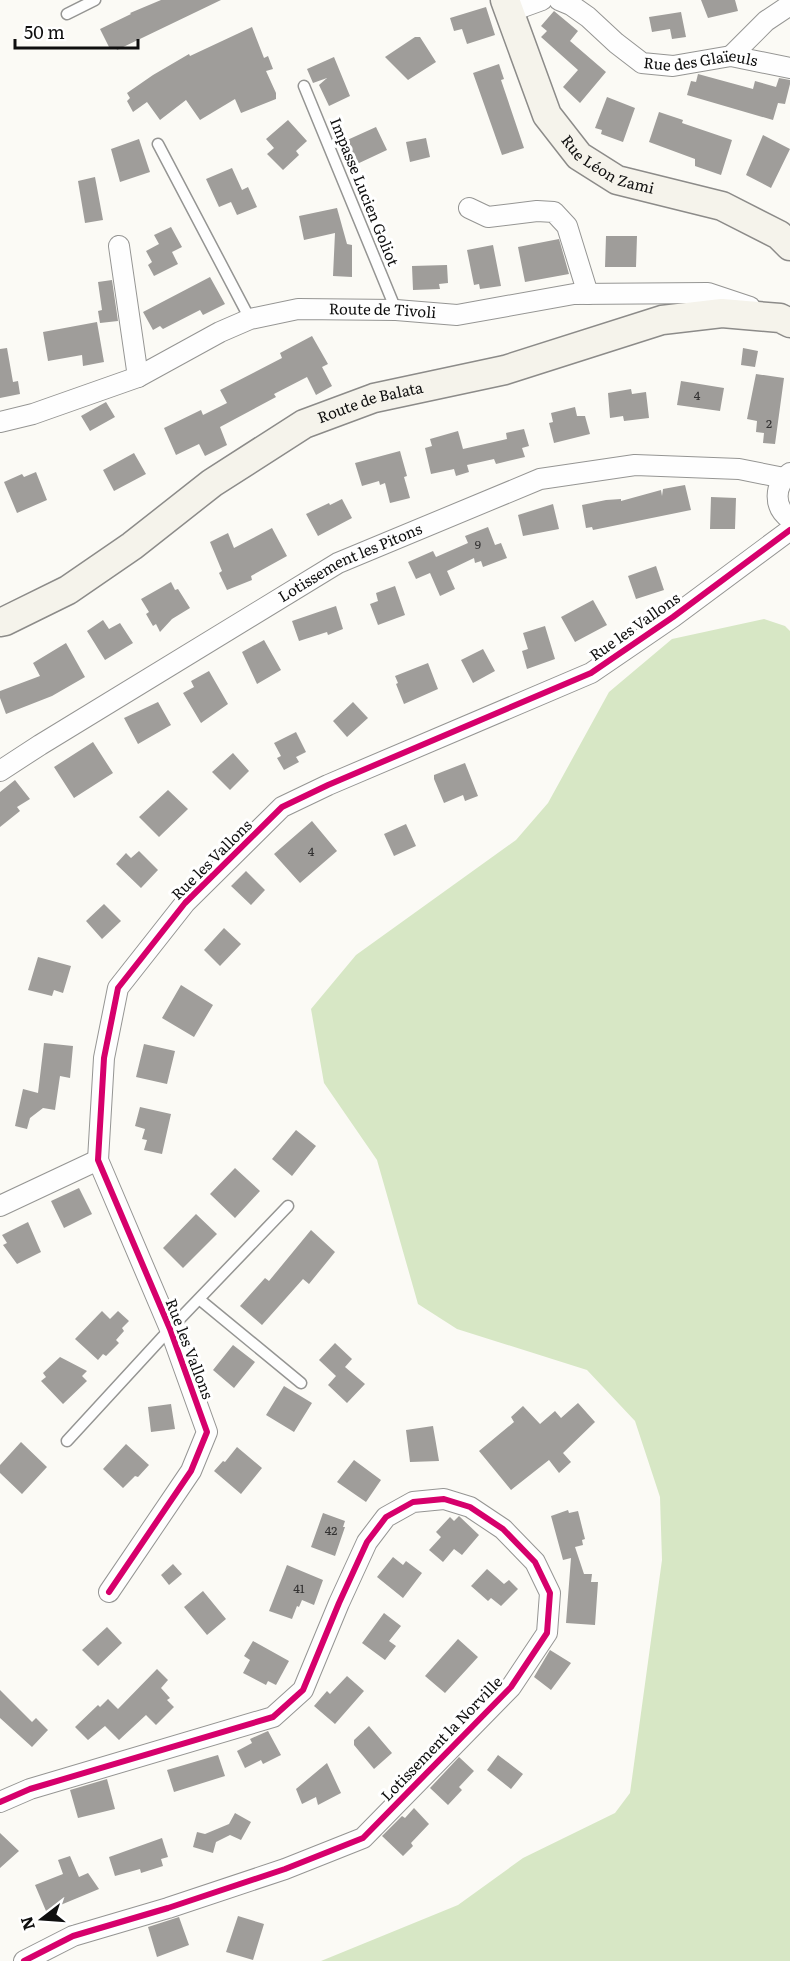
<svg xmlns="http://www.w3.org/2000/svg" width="790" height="1961" font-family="Literata,serif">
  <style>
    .forest { fill: #d7e7c5 }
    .building { fill: #9f9d9a }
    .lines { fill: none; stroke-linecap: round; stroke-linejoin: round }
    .lane-casing { stroke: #959593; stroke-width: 13 }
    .street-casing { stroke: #959593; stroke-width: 22 }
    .secondary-casing { stroke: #8c8b89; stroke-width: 31 }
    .lane { stroke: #fefefe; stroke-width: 10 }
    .street { stroke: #fefefe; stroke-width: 20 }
    .secondary { stroke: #f5f3eb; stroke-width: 28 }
    .cycleway-casing { stroke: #fff; stroke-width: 10 }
    .cycleway { stroke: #d6006c; stroke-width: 6 }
    .labels { text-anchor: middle; stroke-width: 6; stroke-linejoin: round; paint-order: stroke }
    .number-label { font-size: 12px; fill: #333232 }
    .street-label { font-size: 15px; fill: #0f0f0f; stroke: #fff }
  </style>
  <rect width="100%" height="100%" fill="#fbfaf5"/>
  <path class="forest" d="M764,619L785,626L790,631V1961H321L458,1905L523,1858L615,1813L630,1793L662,1560L660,1497L635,1421L587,1370L457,1329L418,1304L377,1160L324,1083L311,1009L356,955L516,840L548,803L609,692L672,639Z"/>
  <path class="building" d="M161,0H221L117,50L116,47L110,49L100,29L131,14L130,13Z
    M701,0H735L738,11L708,18Z
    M486,7L495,35L467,44L462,29L454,31L450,18Z
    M554,11L578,31L570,41L606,72L580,103L563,87L578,70L541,37L547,31L541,26Z
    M681,12L686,37L672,39L670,29L652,32L649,17Z
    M252,27L264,58L268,56L273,69L266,71L276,93V99L241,113L235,99L200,120L186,100L160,120L147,102L133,112L127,101L130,98L127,93L153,75L189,54L190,56Z
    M415,37H420L436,62L408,80L385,57Z
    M334,57L350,96L329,106L319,85L327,78L313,83L307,69Z
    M499,64L504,79L501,80L524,148L502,155L473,73Z
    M698,74L753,89L755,81L776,87L779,78L790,80V84L785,104L778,103L773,120L687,95L691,81L696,82Z
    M607,97L635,108L623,142L601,134L602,130L595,128Z
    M659,112L683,120L682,123L732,140L721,175L695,166V159L649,142Z
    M288,120L307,141L296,151L299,155L283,170L267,154L274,148L266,139Z
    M376,127L387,150L357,164L345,141Z
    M763,135L790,149L771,188L746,175Z
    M426,138L430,157L410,162L406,142Z
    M139,139L150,172L120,182L111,149Z
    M232,168L242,190L248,187L257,207L237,215L231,202L219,207L206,179Z
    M95,177L103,220L85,223L78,181Z
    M337,208L347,244L352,245V277L333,276L335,233L304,240L299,216Z
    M171,227L182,247L172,252L178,264L154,276L148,265L152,262L146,251L159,244L154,235Z
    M606,236H637L636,267H605Z
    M559,239L569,274L525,282L518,247Z
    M493,245L501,286L480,289L479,284L474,285L467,250Z
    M447,265L448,283L439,284L440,289L413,290L412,266Z
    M210,277L225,304L203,315L200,310L163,329L160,326L153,330L143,312Z
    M112,280L118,321L100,323L98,311L102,310L98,282Z
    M97,322L104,362L83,366L82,355L48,361L43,332Z
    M312,336L328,364L322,367L332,386L316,395L307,377L274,394L276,397L220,427L227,445L205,456L199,444L176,455L164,428L201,410L203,415L227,403L220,390L282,358L280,353Z
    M7,348L13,382L18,381L20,394L0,398V349Z
    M743,348L758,351L755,367L741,365Z
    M756,374L784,378L775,444L763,443L764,433L756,432L757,421L747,419Z
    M681,381L724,388L720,411L677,405Z
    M631,389L632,394L646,392L649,418L624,421L623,416L610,418L608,393Z
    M106,402L115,417L90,431L81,416Z
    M575,407L577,416H585L590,434L554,443L549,423L553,422L551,413Z
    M524,429L529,446L522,448L525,457L496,464L494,459L467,465L469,472L456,476L454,469L431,474L425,448L432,446L430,439L458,431L463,449L507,439L506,433Z
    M400,451L407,476L404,477L410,498L390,503L385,483L380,485L379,481L362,486L355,463Z
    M134,453L146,474L114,491L103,470Z
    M36,472L47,500L17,513L4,482L22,474L24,477Z
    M685,485L691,510L593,530L592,527L586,528L582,505L606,500L621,499V501L661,490L662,496L663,489Z
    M711,497L736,498L735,529H710Z
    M342,499L352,518L318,536L306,514L329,503L330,505Z
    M553,504L559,529L523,536L518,515Z
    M488,527L495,545L501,543L507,558L483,567L481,561L475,563L474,558L447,571L455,589L440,596L430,573L416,579L408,562L433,551L436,557L468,543L465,536Z
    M272,528L287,556L251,576L252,580L227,590L219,573L222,571L210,542L228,533L234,548Z
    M656,566L664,590L636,599L628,576Z
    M171,582L175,590L178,589L190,608L172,619L160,632L156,624L153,626L146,614L149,612L141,599Z
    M395,586L405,615L378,625L370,604L378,601L376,593Z
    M593,600L607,625L575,642L561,617Z
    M336,606L343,629L328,635L327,632L299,641L292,621Z
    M103,620L109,629L120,623L133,643L105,660L87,631Z
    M545,626L555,659L527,669L522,651L528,649L523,633Z
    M264,640L281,670L257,684L242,652Z
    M66,643L85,677L52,696L6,714L0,698V691L40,676L33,663Z
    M483,649L495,671L473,683L461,660Z
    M428,663L438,689L404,704L396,684L398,683L395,676Z
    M209,671L228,704L201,723L183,693L194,687L191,681Z
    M158,702L171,725L138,744L124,718Z
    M353,702L368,718L347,737L333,721Z
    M296,732L306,752L296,757L299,762L284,770L277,758L281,756L274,743Z
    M93,742L113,773L74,798L54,767Z
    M233,753L249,771L230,790L212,772Z
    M465,763L478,796L465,801L463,795L444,803L434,779V775Z
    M15,780L30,799L17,807L20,811L0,827V792Z
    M168,790L188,809L159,837L139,817Z
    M312,821L337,851L300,883L274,854Z
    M406,824L416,846L394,856L384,834Z
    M139,851L158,870L141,888L116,864L126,853L131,858Z
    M246,871L265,890L251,905L231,886Z
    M104,904L121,921L102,939L86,921Z
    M224,928L241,944L220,966L204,950Z
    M38,957L71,966L63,993L54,990L52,996L28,990Z
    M181,985L213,1005L194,1037L162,1018Z
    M44,1043L73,1046L70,1078L60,1076L55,1110L43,1108L30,1118L27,1129L15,1126L23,1089L38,1093Z
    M144,1044L175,1051L167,1084L136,1077Z
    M140,1107L171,1114L162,1154L144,1150L147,1140L142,1139L145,1129L135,1126Z
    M296,1130L316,1146L292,1176L272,1159Z
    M235,1168L260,1191L235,1218L210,1194Z
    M79,1188L92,1214L64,1228L51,1201Z
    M196,1214L217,1234L183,1268L163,1248Z
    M28,1222L41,1252L17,1264L3,1245L7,1243L2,1235Z
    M311,1230L335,1252L309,1284L303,1279L262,1325L240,1306L265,1278L269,1281Z
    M102,1311L110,1319L118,1311L129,1321L122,1328L124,1331L116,1340L119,1343L106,1356L103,1354L98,1360L75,1339Z
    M335,1343L352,1359L345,1367L365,1384L347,1403L328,1385L336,1376L319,1360Z
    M233,1345L255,1362L234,1388L213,1370Z
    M60,1357L87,1371L82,1376L87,1381L63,1404L41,1381L46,1377L43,1373Z
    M284,1386L312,1403L294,1432L266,1415Z
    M578,1403L595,1422L563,1453L571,1462L559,1473L549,1460L511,1490L479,1451L514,1422L511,1417L523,1406L540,1424L555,1411L561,1418Z
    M171,1404L175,1429L151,1432L148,1407Z
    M433,1426L439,1461L410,1462L406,1430Z
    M21,1442L47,1467L22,1494L0,1473V1465Z
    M126,1444L149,1465L138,1477L135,1476L123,1488L103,1469Z
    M237,1447L262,1468L241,1494L214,1471L223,1461L225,1462Z
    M354,1460L381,1480L366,1502L337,1482Z
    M568,1510L569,1513L578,1511L585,1539L582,1540L583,1545L575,1547L584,1574H592L591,1582H598L595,1625L566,1623L571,1558L563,1560L551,1516Z
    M323,1513L345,1521L343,1527H345L335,1556L311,1547Z
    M459,1516L479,1535L462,1555L454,1549L443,1562L429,1550L441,1537L436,1532L450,1517L454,1521Z
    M393,1557L403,1565L406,1561L422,1573L403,1598L377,1577Z
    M173,1564L182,1574L169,1585L161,1575Z
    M287,1565L323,1580L314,1605L302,1600L299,1607L297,1606L292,1619L269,1611Z
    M487,1569L504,1584L509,1580L518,1589L501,1606L491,1598L488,1601L471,1586Z
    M203,1591L226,1619L207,1635L184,1607Z
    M384,1613L401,1626L389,1641L396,1646L385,1660L362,1643Z
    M107,1627L122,1643L98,1666L82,1650Z
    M458,1639L478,1657L445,1693L425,1676Z
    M253,1641L289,1661L276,1685L268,1681L266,1685L243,1673L250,1660L244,1656Z
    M550,1650L571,1663L551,1690L534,1677Z
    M157,1669L168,1680L161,1688L170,1698L167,1700L174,1707L156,1725L146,1715L119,1740L105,1726L88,1740L75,1727L98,1705L100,1707L108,1699L118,1709Z
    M347,1676L364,1691L335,1724L314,1706L327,1691L330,1694Z
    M0,1690L32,1722L36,1718L48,1730L32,1747L0,1718Z
    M369,1726L392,1753L374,1769L354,1745V1740Z
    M268,1731L281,1755L263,1764L261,1760L245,1768L237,1751L252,1743L250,1739Z
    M218,1755L225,1776L174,1792L167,1770Z
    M498,1755L523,1774L511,1789L487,1770Z
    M459,1757L474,1771L459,1787L462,1790L448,1805L430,1788Z
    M327,1763L341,1793L318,1805L316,1797L302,1804L296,1789Z
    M107,1779L115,1809L78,1818L70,1790Z
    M414,1808L429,1824L411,1843L413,1846L403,1856L382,1836L402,1816L405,1818Z
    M235,1813L251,1822L241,1840L230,1835L216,1842L213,1853L193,1847L197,1832L205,1834L229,1824Z
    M0,1833L19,1851L0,1868Z
    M162,1838L168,1857L161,1859L163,1866L141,1873L140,1869L115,1876L109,1857Z
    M70,1856L79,1877L88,1873L99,1889L46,1911L35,1885L63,1874L58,1860Z
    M238,1916L264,1924L253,1960L226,1952Z
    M179,1917L189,1945L157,1957L148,1927Z"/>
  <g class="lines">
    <g class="lane-casing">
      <path id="lane" d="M67,14L95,0
        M304,86L396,310
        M158,144L250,319
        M199,1299L301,1383
        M67,1441L170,1329L288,1206"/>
    </g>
    <g class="street-casing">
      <g id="street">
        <path id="s1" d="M559,0L571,5L588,17L616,43L642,63L673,66L731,56L790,68"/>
        <path d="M509,12L542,0"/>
        <path d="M731,56L766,21L790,5"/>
        <path d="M469,208L488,217L537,211L554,212L567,226L588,294"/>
        <path d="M119,246L138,377"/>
        <path id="s2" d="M0,422L33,414L138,377L220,332L250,319L298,309L396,310L457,315L574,294L708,293L750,307"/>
        <path d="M790,473C774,485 773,507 790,519"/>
        <path id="s3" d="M0,771L40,745L338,563L540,479L635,465L739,469L784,478"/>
        <path d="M0,1206L98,1160"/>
        <path d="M109,1592L191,1471L207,1432L170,1329L98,1160L104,1058L118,988L185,903L282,807L328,785L591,673L673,617L790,530"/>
        <path d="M0,1802L30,1789L273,1717L303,1690L339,1603L367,1542L386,1517L413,1502L444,1499L470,1507L503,1529L535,1562L550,1593L547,1633L511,1687L363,1838L285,1869L168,1908L73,1936L24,1961"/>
      </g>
    </g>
    <g class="secondary-casing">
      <g id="secondary">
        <path id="s4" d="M505,0L547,115L579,156L617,180L722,206L779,235L790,246"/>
        <path id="s5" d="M0,622L5,621L68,590L132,546L212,483L304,424L374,398L505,370L662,320L722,313L780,318L790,323"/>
      </g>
    </g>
    <use href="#lane" class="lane"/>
    <use href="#street" class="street"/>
    <use href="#secondary" class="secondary"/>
    <g class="cycleway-casing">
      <path id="cycleway" d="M109,1592L191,1471L207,1432L170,1329L98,1160L104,1058L118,988L185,903L282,807L328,785L591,673L673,617L790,530
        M0,1802L30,1789L273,1717L303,1690L339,1603L367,1542L386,1517L413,1502L444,1499L470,1507L503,1529L535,1562L550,1593L547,1633L511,1687L363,1838L285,1869L168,1908L73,1936L24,1961"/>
    </g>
    <use href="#cycleway" class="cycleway"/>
  </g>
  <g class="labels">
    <g class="number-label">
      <text x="697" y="400">4</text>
      <text x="769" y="428">2</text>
      <text x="478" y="549">9</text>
      <text x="311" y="856">4</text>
      <text x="331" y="1535">42</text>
      <text x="299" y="1593">41</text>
    </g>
    <g class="street-label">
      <text dy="5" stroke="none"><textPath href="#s1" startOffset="164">Rue des Glaïeuls</textPath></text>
      <text dy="5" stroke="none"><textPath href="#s4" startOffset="204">Rue Léon Zami</textPath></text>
      <text transform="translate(364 192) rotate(68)" y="5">Impasse Lucien Goliot</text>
      <text dy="5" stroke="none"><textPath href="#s2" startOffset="405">Route de Tivoli</textPath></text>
      <text dy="5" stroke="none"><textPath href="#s5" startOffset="434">Route de Balata</textPath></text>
      <text dy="5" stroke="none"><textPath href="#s3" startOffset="408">Lotissement les Pitons</textPath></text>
      <text transform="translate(635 627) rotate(-35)" y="5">Rue les Vallons</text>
      <text transform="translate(212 860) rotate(-45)" y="5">Rue les Vallons</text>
      <text transform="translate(189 1349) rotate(69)" y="5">Rue les Vallons</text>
      <text transform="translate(442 1739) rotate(-46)" y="5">Lotissement la Norville</text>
    </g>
  </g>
  <g transform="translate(42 1919) rotate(253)" stroke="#ffffff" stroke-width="4.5" paint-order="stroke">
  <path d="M0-4.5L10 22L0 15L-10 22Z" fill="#0f0f0f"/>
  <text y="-9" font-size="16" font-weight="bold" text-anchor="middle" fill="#0f0f0f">N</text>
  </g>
  <path d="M15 39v9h123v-9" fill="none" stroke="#0f0f0f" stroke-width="3"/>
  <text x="24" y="39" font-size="18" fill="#0f0f0f" stroke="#ffffff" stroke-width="4.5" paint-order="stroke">50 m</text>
</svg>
